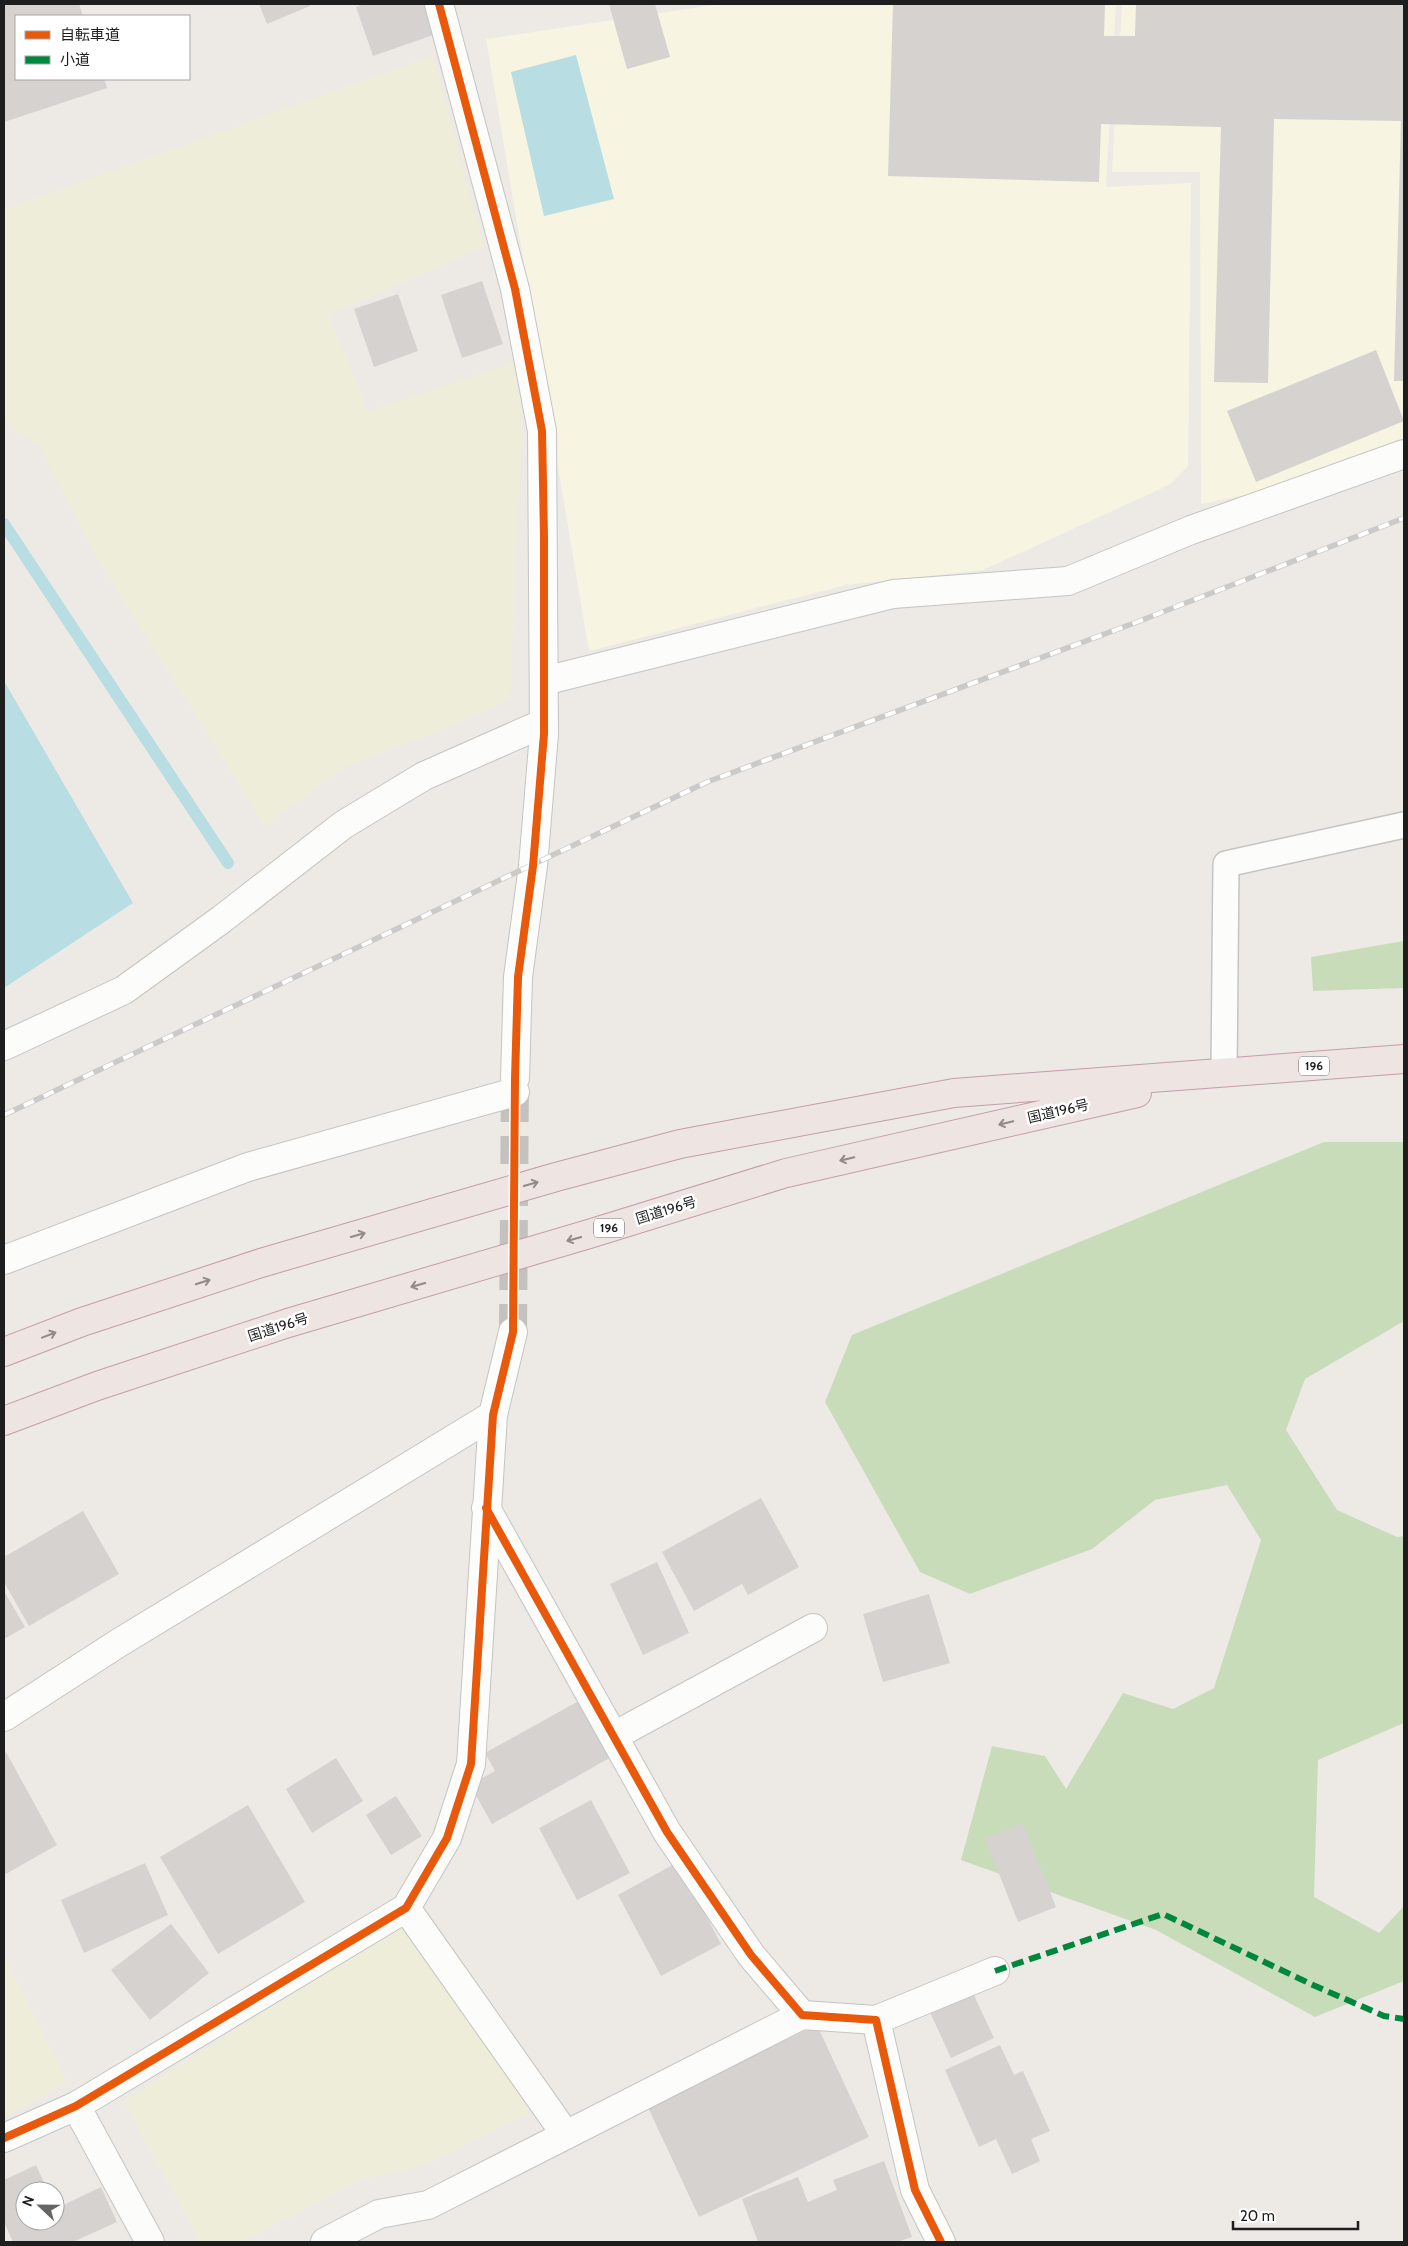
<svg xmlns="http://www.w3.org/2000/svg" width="1408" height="2246" font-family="Cabin,'Noto Sans JP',sans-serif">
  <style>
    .education { fill: #f7f4e1 }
    .farmland { fill: #eeedd9 }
    .forest { fill: #c9dcba }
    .water { fill: #b8dde2 }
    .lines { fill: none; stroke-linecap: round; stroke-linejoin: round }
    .stream { stroke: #b8dde2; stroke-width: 12 }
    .building { fill: #d5d2cf }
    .minor-tunnel { stroke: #c4c1be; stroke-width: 28; stroke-dasharray: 28 14; stroke-linecap: butt }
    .service-casing { stroke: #c5c4c2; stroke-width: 28 }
    .minor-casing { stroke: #c5c4c2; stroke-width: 30 }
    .trunk-casing { stroke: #c49caa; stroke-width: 30 }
    .service { stroke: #fcfcfb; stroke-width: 25 }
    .minor { stroke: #fcfcfb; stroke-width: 28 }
    .trunk { stroke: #eee4e2; stroke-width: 28 }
    .rail-casing { stroke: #cacac9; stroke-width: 5.5 }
    .rail { stroke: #fff; stroke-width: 4; stroke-dasharray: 11; stroke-linecap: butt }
    .quiet { stroke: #00873e; stroke-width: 6; stroke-dasharray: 12 6; stroke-linecap: butt }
    .cycleway-casing { stroke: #fff; stroke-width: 11 }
    .cycleway { stroke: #e8590c; stroke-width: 8 }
    .oneway { stroke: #908b8a }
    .labels { text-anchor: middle; stroke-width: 5; stroke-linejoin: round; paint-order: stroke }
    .shield { fill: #fff; stroke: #626262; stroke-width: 1 }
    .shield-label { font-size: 12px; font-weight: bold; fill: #1e1e1e }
    .street-label { font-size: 14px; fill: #1e1e1e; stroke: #fff }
  </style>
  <rect width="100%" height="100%" fill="#edeae6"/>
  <path class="education" d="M721,4H1116L1106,187L1191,183L1188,466L1169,485L983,570L846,585L589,651L486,39Z
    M1122,4H1404V439L1255,493L1201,504L1200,172H1112Z"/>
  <path class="farmland" d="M433,56L484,247L329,315L368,412L515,363L522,423L510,699L463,721L345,767L265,825L100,563L39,446L4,419V210Z
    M401,1924L531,2112L426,2165L363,2179L242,2242H200L124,2101Z
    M4,1955L68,2082L4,2117Z"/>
  <path class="forest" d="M1404,941V988L1313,991L1311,957Z
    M1324,1142H1404V1321L1305,1379L1286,1430L1337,1510L1397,1537L1404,1536V1723L1318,1760L1314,1897L1379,1933L1404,1906V1981L1315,2017L1156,1930L961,1860L992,1746L1045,1756L1066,1789L1123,1693L1173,1709L1214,1688L1261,1540L1227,1485L1155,1500L1092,1549L970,1594L920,1572L825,1402L852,1335Z"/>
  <path class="water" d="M576,55L614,199L544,216L511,72Z
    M4,681L133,903L4,988Z"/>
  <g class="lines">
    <path class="stream" d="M4,524L228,863"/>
  </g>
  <path class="building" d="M4,4H79L83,16H16V79H104L107,88L4,122Z
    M259,4H309L310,6L267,24Z
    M364,4H425L436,34L373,56L356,7Z
    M609,4H655L670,57L627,69Z
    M893,4H1105L1104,36H1135L1136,4H1404V381H1394L1401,121L1274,119L1268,383L1214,382L1221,127L1101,124L1099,182L888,176Z
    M482,281L503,344L462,358L441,295Z
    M398,294L418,351L374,367L354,309Z
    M1376,350L1404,421L1256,482L1227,411Z
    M761,1498L799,1567L748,1595L742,1584L694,1611L662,1552Z
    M83,1511L119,1574L29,1626L4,1582V1557Z
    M657,1562L689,1633L643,1655L610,1584Z
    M4,1591L25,1627L4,1639Z
    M929,1594L950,1663L883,1682L863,1614Z
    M584,1698L615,1755L492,1824L470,1785L495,1771L485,1753Z
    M6,1752L57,1845L4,1875V1754Z
    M336,1758L363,1801L312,1833L286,1789Z
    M396,1796L422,1836L391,1855L366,1815Z
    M591,1800L630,1873L577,1900L539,1828Z
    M248,1805L305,1902L218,1954L160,1857Z
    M1023,1824L1056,1907L1018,1922L985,1838Z
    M678,1862L721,1944L661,1976L618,1895Z
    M145,1863L168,1915L84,1953L61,1900Z
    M171,1924L209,1973L150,2020L111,1970Z
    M972,1991L994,2038L951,2058L929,2010Z
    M817,2025L869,2137L699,2217L647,2105Z
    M1000,2045L1014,2075L1023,2071L1050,2131L1031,2139L1040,2161L1012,2174L996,2139L979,2147L945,2070Z
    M884,2161L912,2237L897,2242H758L742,2199L798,2177L808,2202L837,2190L833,2180Z
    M36,2165L48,2191H25V2221H55V2209L101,2187L117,2222L73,2242H13L4,2222V2180Z"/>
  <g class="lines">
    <path class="minor-tunnel" d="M513,1332L515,1078"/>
    <g class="service-casing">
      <path id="service" d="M1224,1073L1226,864L1404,825"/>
    </g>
    <g class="minor-casing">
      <path id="minor" d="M439,4L515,289L542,431L544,734L533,866L518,977L515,1078
        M544,681L893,594L1068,581L1191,530L1404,454
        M4,1046L124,990L222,919L343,825L424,776L544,723
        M4,1260L248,1167L515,1092
        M486,1508L667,1832L751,1955L802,2015L876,2020L915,2190L941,2242
        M4,1717L117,1644L493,1415
        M614,1736L813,1628
        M406,1908L566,2135
        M876,2020L995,1971
        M76,2106L150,2242
        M4,2138L76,2106L406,1908L447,1838L471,1764L493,1415L513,1332
        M325,2242L379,2214L428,2205L802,2015"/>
    </g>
    <g class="trunk-casing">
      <path id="trunk" d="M4,1352L82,1322L261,1263L556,1177L680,1144L954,1093L1404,1059
        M4,1421L97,1386L288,1323L589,1234L786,1173L1137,1093"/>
    </g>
    <use href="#service" class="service"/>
    <use href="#minor" class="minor"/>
    <use href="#trunk" class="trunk"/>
    <g class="rail-casing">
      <path id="rail" d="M4,1115L707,782L1137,622L1404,518"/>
    </g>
    <use href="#rail" class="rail"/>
    <path class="quiet" d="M995,1971L1163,1914L1313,1985L1384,2016L1404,2019"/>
    <g class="cycleway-casing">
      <path id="cycleway" d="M486,1508L667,1832L751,1955L802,2015L876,2020L915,2190L941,2242
        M4,2138L76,2106L406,1908L447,1838L471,1764L493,1415L513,1332L515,1078L518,977L533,866L544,734V537L542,431L515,289L439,4"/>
    </g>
    <use href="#cycleway" class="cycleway"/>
  </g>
  <defs><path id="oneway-shaft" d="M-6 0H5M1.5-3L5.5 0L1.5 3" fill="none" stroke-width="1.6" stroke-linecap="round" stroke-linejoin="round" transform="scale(1.25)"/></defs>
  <g class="oneway">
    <use href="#oneway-shaft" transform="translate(1006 1123) rotate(167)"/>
    <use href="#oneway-shaft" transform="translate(847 1159) rotate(167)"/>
    <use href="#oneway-shaft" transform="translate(531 1184) rotate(-16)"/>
    <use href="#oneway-shaft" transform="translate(358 1235) rotate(-16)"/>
    <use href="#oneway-shaft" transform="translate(574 1239) rotate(164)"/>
    <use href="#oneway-shaft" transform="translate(203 1282) rotate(-18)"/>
    <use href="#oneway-shaft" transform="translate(418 1285) rotate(164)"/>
    <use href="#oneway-shaft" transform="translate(49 1335) rotate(-21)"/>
  </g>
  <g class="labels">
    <g class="shield">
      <rect x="1299" y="1056.5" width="30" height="19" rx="4"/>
      <rect x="594" y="1218.5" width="30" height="19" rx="4"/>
    </g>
    <g class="shield-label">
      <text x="1314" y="1070">196</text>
      <text x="609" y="1232">196</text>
    </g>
    <g class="street-label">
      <text transform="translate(1058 1111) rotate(-13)" y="5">国道196号</text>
      <text transform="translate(666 1210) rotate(-17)" y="5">国道196号</text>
      <text transform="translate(278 1327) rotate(-18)" y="5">国道196号</text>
    </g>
  </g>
  <rect width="1408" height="2246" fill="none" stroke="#1e1e1e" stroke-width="10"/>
  <rect x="15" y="15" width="175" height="65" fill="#ffffff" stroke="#a5a5a5"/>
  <rect x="25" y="31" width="25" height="8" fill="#e8590c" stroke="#a5a5a5"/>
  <text x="60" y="40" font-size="15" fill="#1e1e1e">自転車道</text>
  <rect x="25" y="56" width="25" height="8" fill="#00873e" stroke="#a5a5a5"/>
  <text x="60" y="65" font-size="15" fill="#1e1e1e">小道</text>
  <g transform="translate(40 2206) rotate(292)"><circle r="24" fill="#ffffff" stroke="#a5a5a5"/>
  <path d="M0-4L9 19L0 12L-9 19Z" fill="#666564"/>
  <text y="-8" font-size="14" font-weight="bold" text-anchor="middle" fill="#1e1e1e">N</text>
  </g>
  <path d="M1233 2221v8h125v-8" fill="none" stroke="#1e1e1e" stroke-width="2.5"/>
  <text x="1240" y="2221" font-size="15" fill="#1e1e1e" stroke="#ffffff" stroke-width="4" paint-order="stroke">20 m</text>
</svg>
